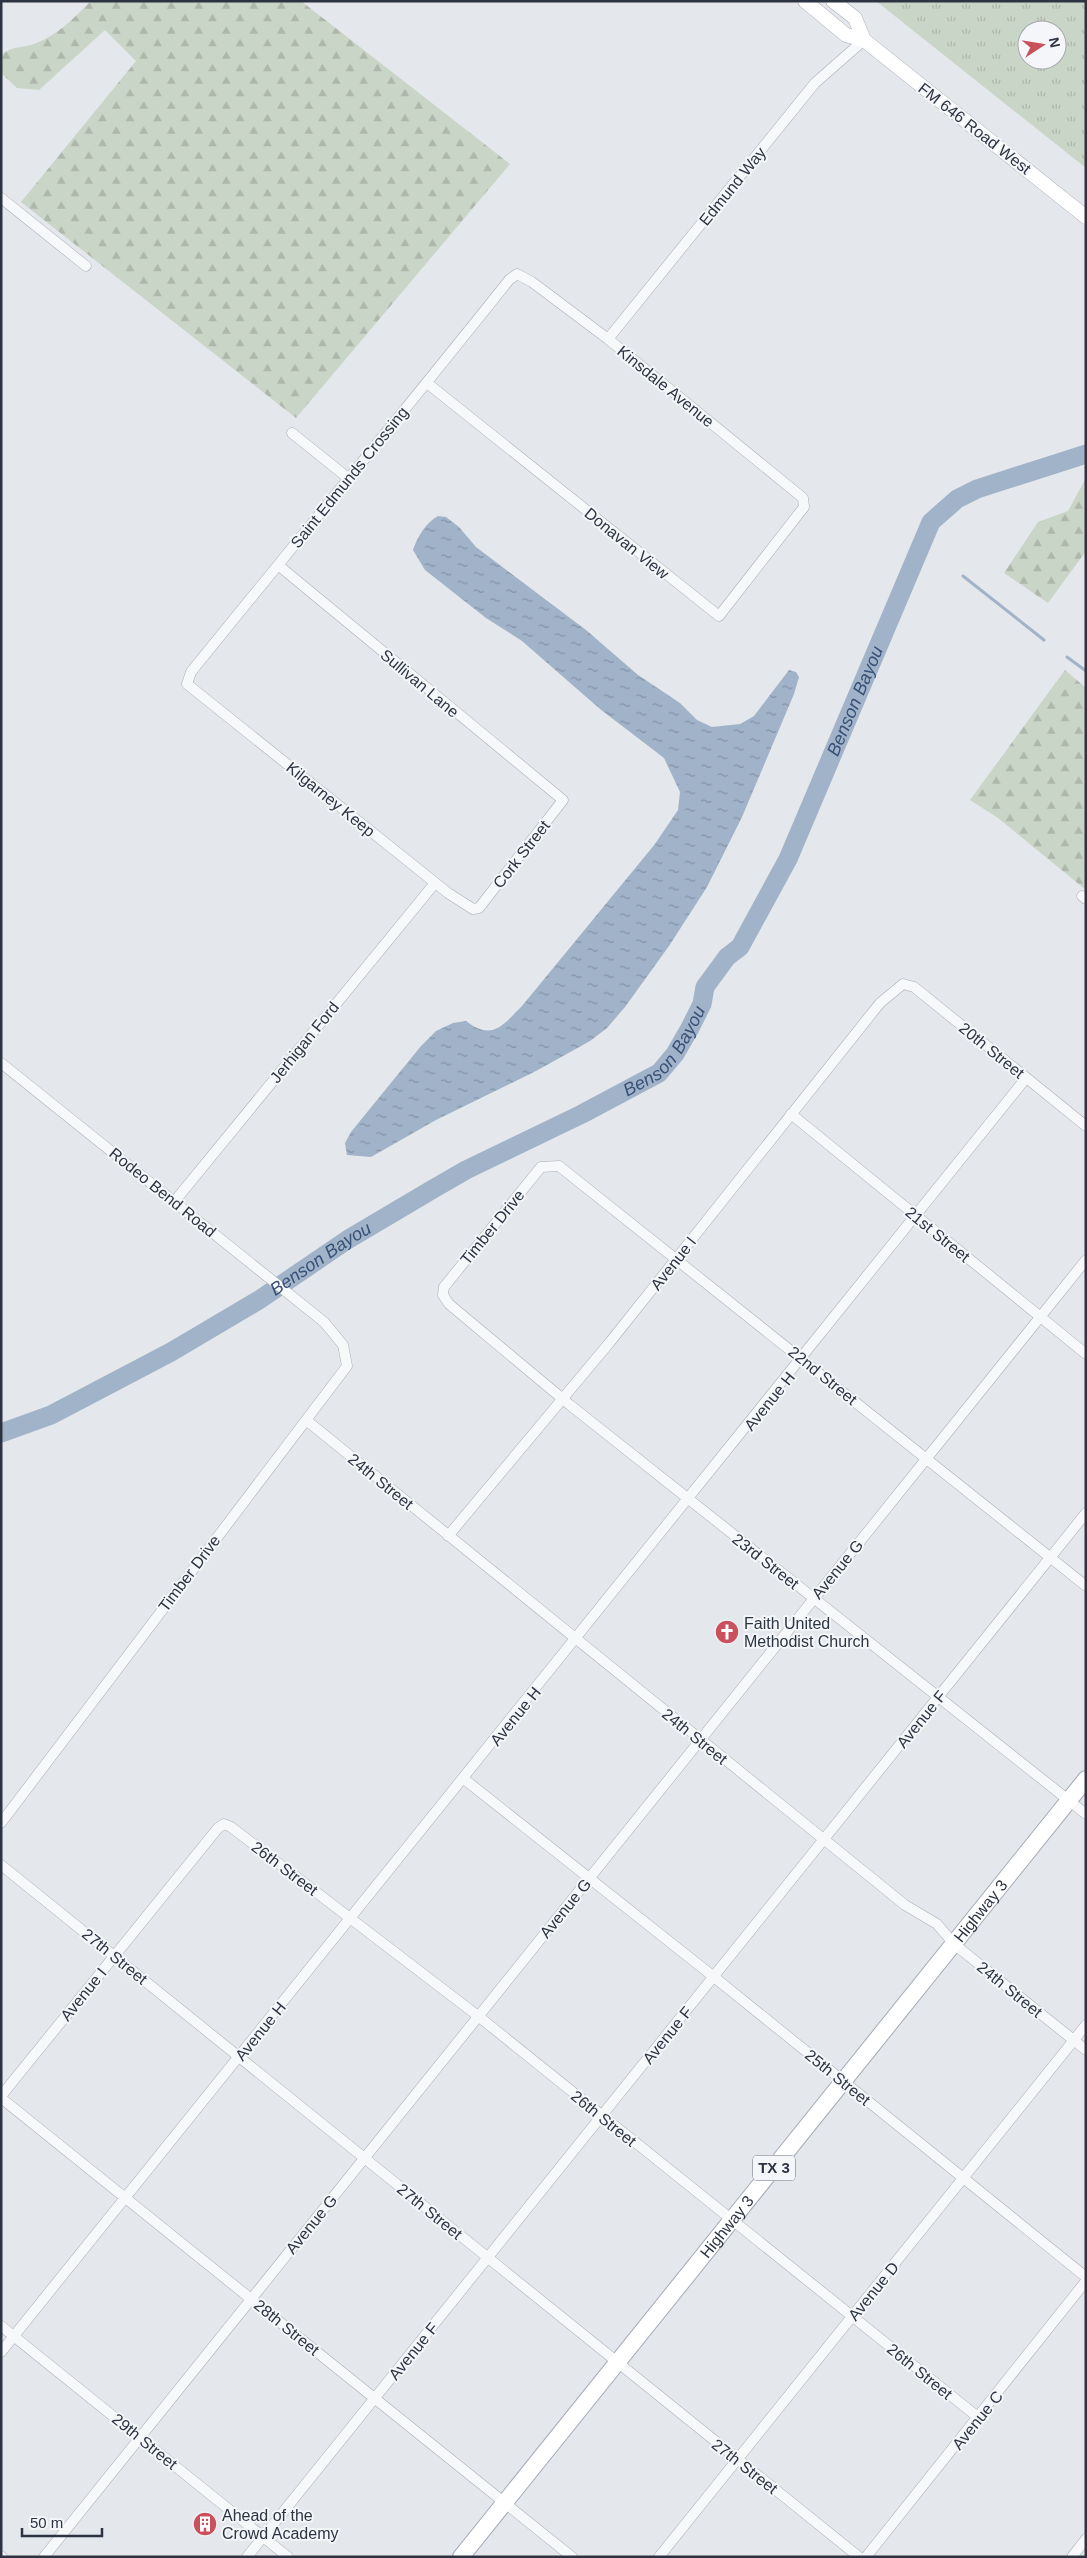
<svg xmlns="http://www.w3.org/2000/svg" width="1087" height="2558" font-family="Helvetica,sans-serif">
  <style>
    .grass { fill: url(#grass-tufts); fill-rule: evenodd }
    .forest { fill: url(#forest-firs) }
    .water { fill: url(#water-ripples) }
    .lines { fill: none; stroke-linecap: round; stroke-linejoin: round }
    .stream { stroke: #a1b3c9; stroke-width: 3 }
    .river { stroke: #a1b3c9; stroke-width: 19 }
    .street-casing { stroke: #a9aeb5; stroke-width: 11 }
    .secondary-casing { stroke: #a9aeb5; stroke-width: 15 }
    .primary-casing { stroke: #a4abb7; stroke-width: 18 }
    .street { stroke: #f7f8fa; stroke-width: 10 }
    .secondary { stroke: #fff; stroke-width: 14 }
    .primary { stroke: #fff; stroke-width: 16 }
    .labels { text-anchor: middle; stroke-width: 4; stroke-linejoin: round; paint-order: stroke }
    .shield { fill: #f4f6f9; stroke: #686e7a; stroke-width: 1 }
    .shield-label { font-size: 15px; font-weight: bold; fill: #2c3443 }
    .street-label { font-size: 16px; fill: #2c3443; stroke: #f4f6f9 }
    .poi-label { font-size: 16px; fill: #2c3443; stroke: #f4f6f9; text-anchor: start }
    .water-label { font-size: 18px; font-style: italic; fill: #385176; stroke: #f4f6f9 }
  </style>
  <defs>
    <pattern id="grass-tufts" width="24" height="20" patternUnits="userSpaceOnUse" patternTransform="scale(1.25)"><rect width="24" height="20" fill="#c9d5c6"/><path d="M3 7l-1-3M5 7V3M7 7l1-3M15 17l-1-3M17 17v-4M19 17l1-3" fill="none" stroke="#adb7ab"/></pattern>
    <pattern id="forest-firs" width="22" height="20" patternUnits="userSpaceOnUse" patternTransform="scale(1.25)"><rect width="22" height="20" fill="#c9d5c6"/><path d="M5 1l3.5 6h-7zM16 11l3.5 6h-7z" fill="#adb7ab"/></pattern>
    <pattern id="water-ripples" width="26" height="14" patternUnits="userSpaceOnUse" patternTransform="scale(1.25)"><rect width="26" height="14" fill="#a1b3c9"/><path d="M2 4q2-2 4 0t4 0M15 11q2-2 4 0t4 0" fill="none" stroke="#8392a5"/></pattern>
  </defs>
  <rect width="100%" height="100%" fill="#e4e7eb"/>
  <path class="grass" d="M876,1H1086V168ZM1027,30H1057V60H1027Z"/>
  <path class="forest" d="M91,1H301L510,164L296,418L21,202L136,61L105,30L39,90L17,88L1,73V55C12,46 22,48 34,44C57,36 74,18 91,1Z
    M1086,478V551L1048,603L1004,573L1038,522L1068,511Z
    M1065,670L1086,688V890L998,818L970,800Z"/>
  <path class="water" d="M438,516L446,517L459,527L476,547L586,630L638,675L680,703L697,720L712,727L740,724L754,716L789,670L796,672L799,677L794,694L742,817L707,887L669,946L625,1007L607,1028L590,1041L536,1071L436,1120L371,1157L347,1155L345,1143L351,1132L421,1046L436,1031L453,1023L466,1021C492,1041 502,1026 522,1006L655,844L678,810L680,792L664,758L600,709L522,641L486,618L425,570L413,550C417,538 426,522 438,516Z"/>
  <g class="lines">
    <path class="stream" d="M913,562L917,563
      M963,576L1044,640
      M1067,657L1086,671"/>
    <path class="river" id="s1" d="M1,1433L51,1415L171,1352L259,1300L347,1240L428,1192L466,1170L582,1114L659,1073L675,1054L690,1028L702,1004L705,987L727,957L740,947L788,859L931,522L957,499L977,489L1086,454"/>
    <g class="street-casing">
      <path id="street" d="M1,198L86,266
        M608,339L815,83L864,40
        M292,433L348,478
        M278,565L563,800L479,908L473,909L448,893L187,684L191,672C297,541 404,412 509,280L517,274L532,282L608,339L803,498L804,507L719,616L427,383
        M1082,896L1086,899
        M1,1063L324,1322L343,1345L347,1366L1,1823
        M791,1114L1086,1354
        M174,1202L435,883
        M306,1420L905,1905L937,1924L954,1944L1086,2050
        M448,1536L610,1342L880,1003L903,984L914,987L1086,1126
        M1086,1586L559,1166L541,1167L444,1287L443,1295L449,1304L570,1405L1086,1814
        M464,1779L714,1977L1086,2277
        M1,1865C288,2094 571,2328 859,2557
        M1,2096L218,1828L224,1824L231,1827L478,2016L979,2418
        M1,2098L572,2557
        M1,2326L288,2557
        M1,2352L1026,1078
        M1,2556L2,2557
        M44,2557L1086,1260
        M247,2557L1086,1513
        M659,2557L1086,2025
        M866,2557L1086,2281
        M1072,2557L1086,2539"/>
    </g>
    <g class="secondary-casing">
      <path id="secondary" d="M805,1L846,35L864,40L1086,217
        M833,1L855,18L864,40"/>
    </g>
    <g class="primary-casing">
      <g id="primary">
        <path id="s2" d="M461,2557L1086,1779"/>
      </g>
    </g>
    <use href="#street" class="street"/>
    <use href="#secondary" class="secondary"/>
    <use href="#primary" class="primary"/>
  </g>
  <defs>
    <g id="church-disc" transform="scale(1.25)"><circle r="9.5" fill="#c9515d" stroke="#f4f6f9"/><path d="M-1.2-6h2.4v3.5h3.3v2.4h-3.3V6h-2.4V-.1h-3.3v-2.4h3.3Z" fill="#fff"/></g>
    <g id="building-disc" transform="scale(1.25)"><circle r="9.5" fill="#c9515d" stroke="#f4f6f9"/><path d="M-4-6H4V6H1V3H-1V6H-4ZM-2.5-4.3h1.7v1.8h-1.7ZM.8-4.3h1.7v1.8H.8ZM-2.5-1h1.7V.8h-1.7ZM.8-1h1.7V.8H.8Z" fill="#fff"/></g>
  </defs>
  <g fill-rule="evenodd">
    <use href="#church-disc" x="727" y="1632"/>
    <use href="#building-disc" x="205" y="2524"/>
  </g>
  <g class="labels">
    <rect class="shield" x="753" y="2155.5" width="42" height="25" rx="4"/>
    <g class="shield-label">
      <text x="774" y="2173">TX 3</text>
    </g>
    <g class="street-label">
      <text transform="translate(975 128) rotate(38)" y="6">FM 646 Road West</text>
      <text transform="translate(732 186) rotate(-51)" y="6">Edmund Way</text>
      <text transform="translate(666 386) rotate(39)" y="6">Kinsdale Avenue</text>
      <text transform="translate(349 477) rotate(-51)" y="6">Saint Edmunds Crossing</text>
      <text transform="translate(627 543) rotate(39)" y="6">Donavan View</text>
      <text transform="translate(420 683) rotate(40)" y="6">Sullivan Lane</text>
      <text transform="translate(331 799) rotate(39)" y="6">Kilgarney Keep</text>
      <text transform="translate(521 854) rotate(-52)" y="6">Cork Street</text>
      <text transform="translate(304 1042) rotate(-51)" y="6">Jerhigan Ford</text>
      <text transform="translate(992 1050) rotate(39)" y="6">20th Street</text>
      <text transform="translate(163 1192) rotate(39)" y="6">Rodeo Bend Road</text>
      <text transform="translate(492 1227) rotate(-51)" y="6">Timber Drive</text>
      <text transform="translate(938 1234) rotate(39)" y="6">21st Street</text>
      <text transform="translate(673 1263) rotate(-52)" y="6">Avenue I</text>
      <text transform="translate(823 1375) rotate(39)" y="6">22nd Street</text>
      <text transform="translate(769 1401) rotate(-51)" y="6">Avenue H</text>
      <text transform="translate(381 1481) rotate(39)" y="6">24th Street</text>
      <text transform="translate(766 1561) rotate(38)" y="6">23rd Street</text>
      <text transform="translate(837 1569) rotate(-51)" y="6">Avenue G</text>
      <text transform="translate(189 1573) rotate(-53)" y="6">Timber Drive</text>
      <text transform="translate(515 1716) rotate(-51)" y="6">Avenue H</text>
      <text transform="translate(921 1719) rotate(-51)" y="6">Avenue F</text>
      <text transform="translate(695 1736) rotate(39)" y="6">24th Street</text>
      <text transform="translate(285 1868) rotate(37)" y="6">26th Street</text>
      <text transform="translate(565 1908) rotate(-51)" y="6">Avenue G</text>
      <text dy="6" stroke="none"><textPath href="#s2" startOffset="829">Highway 3</textPath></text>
      <text transform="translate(115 1956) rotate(39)" y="6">27th Street</text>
      <text transform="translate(1010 1989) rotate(39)" y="6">24th Street</text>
      <text transform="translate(83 1994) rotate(-51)" y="6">Avenue I</text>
      <text transform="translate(260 2031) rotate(-51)" y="6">Avenue H</text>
      <text transform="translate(667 2035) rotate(-51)" y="6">Avenue F</text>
      <text transform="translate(838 2077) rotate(39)" y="6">25th Street</text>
      <text transform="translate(604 2118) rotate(39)" y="6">26th Street</text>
      <text transform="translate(430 2211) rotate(39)" y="6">27th Street</text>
      <text transform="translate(311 2224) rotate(-51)" y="6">Avenue G</text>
      <text dy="6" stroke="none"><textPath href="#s2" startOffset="424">Highway 3</textPath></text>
      <text transform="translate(873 2291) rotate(-51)" y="6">Avenue D</text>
      <text transform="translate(287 2327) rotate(39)" y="6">28th Street</text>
      <text transform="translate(413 2351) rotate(-51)" y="6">Avenue F</text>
      <text transform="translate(920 2371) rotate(39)" y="6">26th Street</text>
      <text transform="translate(977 2420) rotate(-51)" y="6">Avenue C</text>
      <text transform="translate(145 2441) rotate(39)" y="6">29th Street</text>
      <text transform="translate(745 2466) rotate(38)" y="6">27th Street</text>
    </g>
    <g class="poi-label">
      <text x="744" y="1629">Faith United<tspan x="744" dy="18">Methodist Church</tspan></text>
      <text x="222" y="2521">Ahead of the<tspan x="222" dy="18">Crowd Academy</tspan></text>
    </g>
    <g class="water-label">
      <text dy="6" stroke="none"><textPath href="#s1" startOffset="1176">Benson Bayou</textPath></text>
      <text dy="6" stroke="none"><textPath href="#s1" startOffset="771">Benson Bayou</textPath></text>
      <text dy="6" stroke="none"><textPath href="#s1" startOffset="365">Benson Bayou</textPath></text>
    </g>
  </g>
  <rect width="1087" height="2558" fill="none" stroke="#2c3443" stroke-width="5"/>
  <g transform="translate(1042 45) rotate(78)"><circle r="24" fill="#f4f6f9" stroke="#a4a8b0"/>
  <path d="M0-4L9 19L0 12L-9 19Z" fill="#c9515d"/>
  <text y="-8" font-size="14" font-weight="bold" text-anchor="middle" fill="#2c3443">N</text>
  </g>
  <path d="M22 2528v8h80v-8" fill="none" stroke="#2c3443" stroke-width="2.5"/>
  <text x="30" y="2528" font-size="15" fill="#2c3443" stroke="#f4f6f9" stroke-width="4" paint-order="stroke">50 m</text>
</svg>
